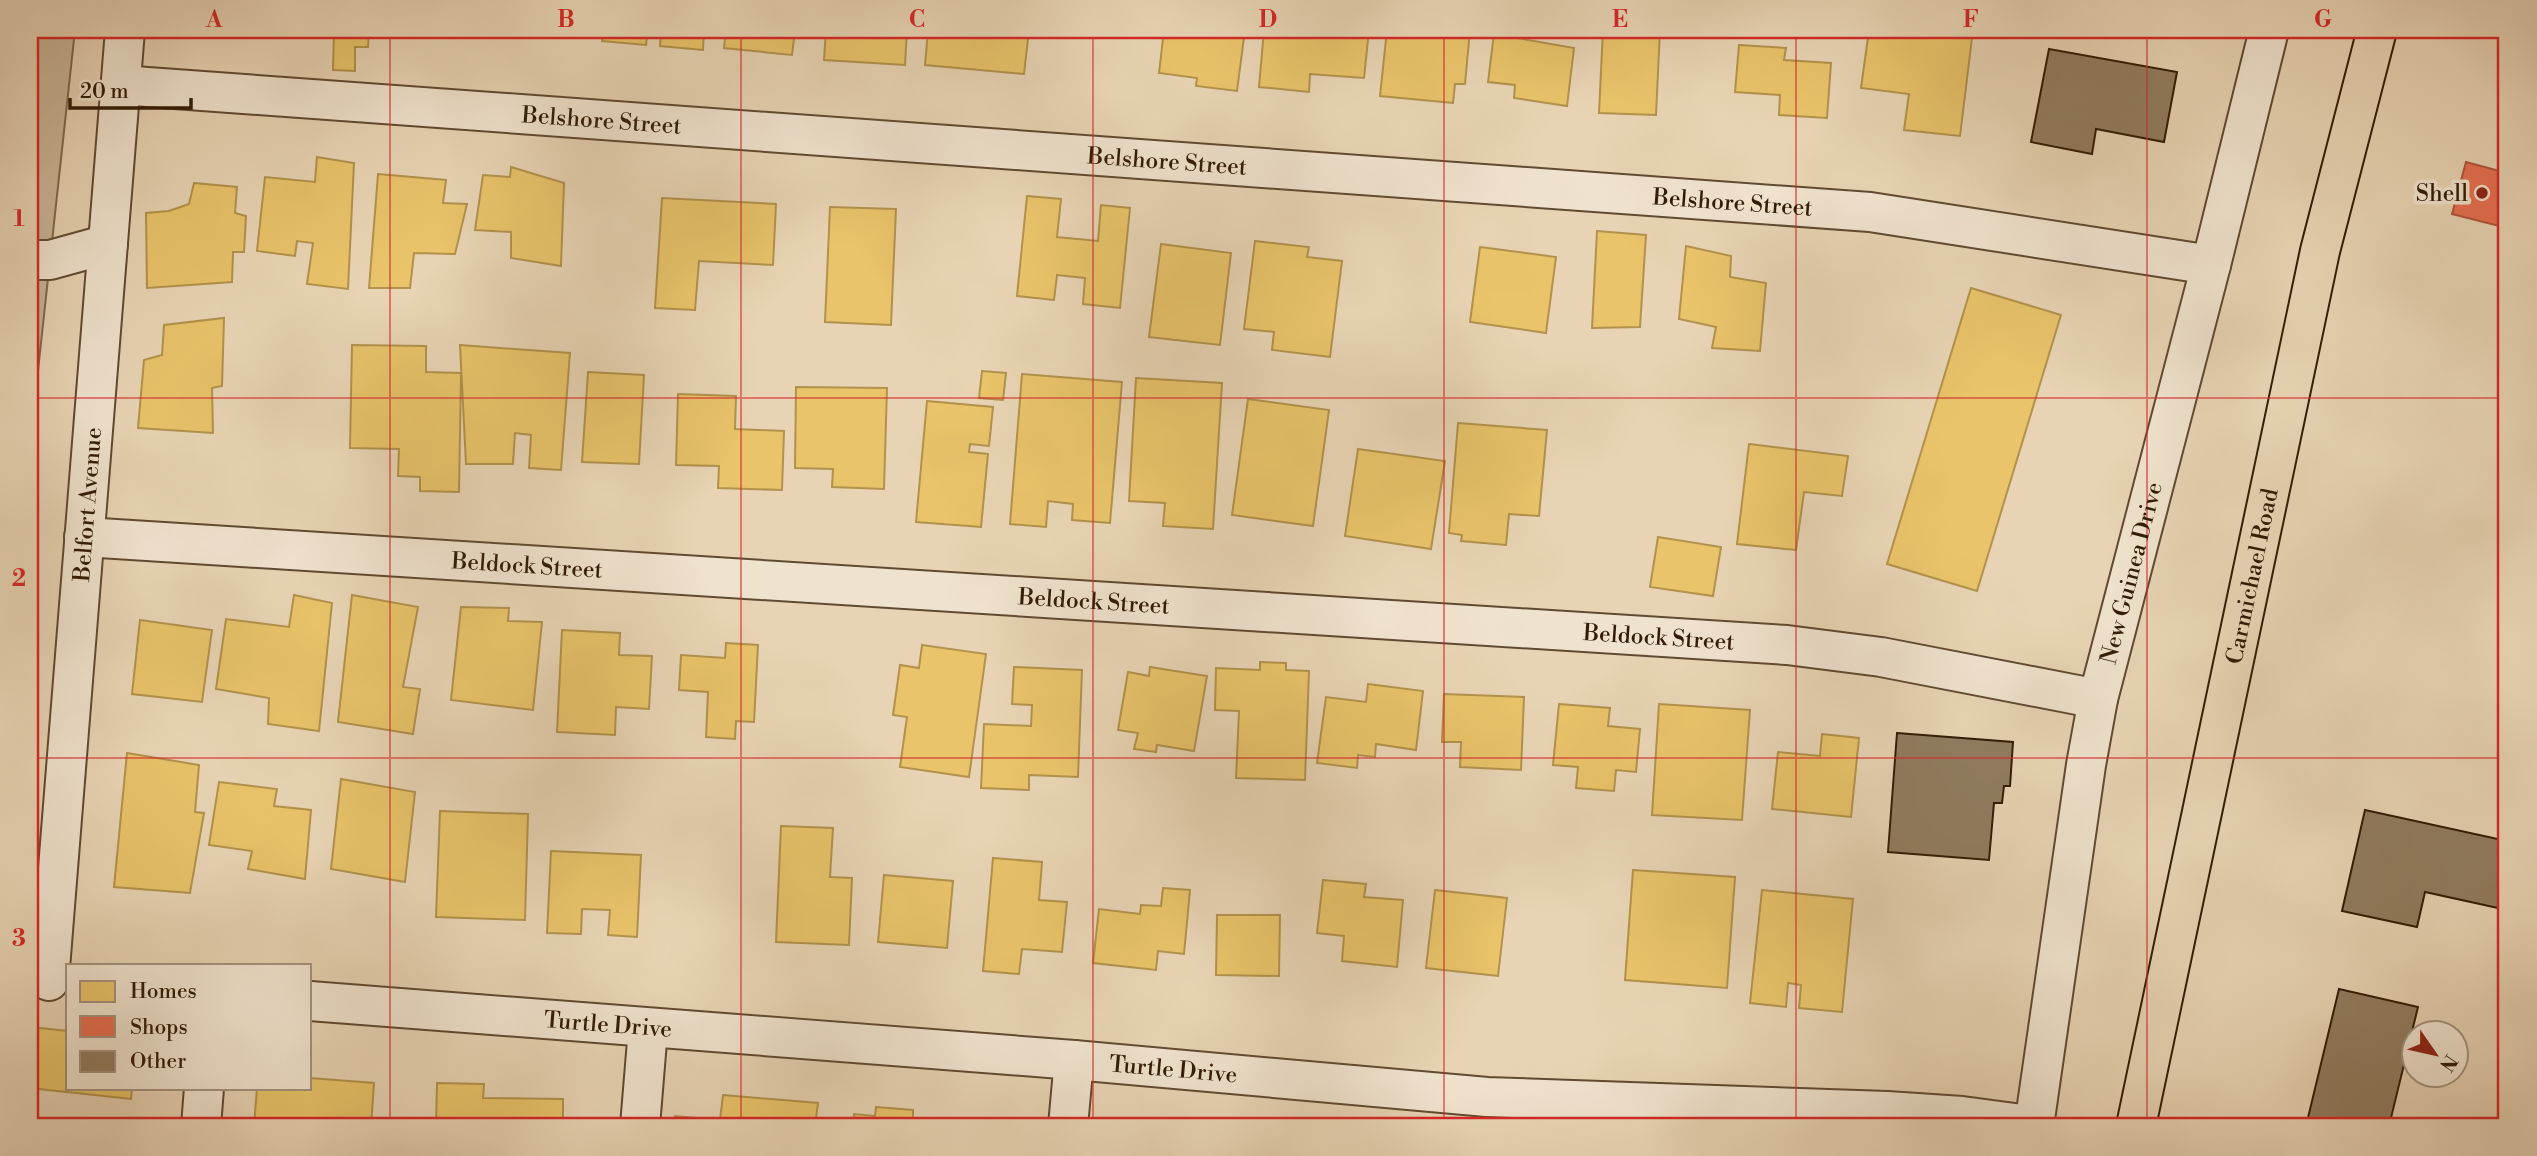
<svg xmlns="http://www.w3.org/2000/svg" width="2537" height="1156" font-family="'Libre Bodoni',serif">
  <style>
    .green { fill: #c9b596; stroke: #7e684e; stroke-width: 2 }
    .homes { fill: #e9c46a; stroke: #b2924c; stroke-width: 2 }
    .shops { fill: #e76f51; stroke: #b1563a; stroke-width: 2 }
    .building { fill: #917c60; stroke: #321c05; stroke-width: 2 }
    .lines { fill: none; stroke-linecap: round; stroke-linejoin: round }
    .street-casing { stroke: #604a31; stroke-width: 42 }
    .primary-casing { stroke: #321c05; stroke-width: 42 }
    .street { stroke: #f0e3ce; stroke-width: 38 }
    .primary { stroke: #e8d4b4; stroke-width: 38 }
    .grid { fill: none; stroke: #d62828; stroke-width: 2; stroke-opacity: 0.55 }
    .poi-dot { fill: #8f2418; stroke: #f0e3ce; stroke-width: 2.5 }
    .labels { text-anchor: middle; stroke-width: 7; stroke-linejoin: round; paint-order: stroke }
    .street-label { font-size: 23px; fill: #321c05; stroke: #f0e3ce }
    .poi-label { font-size: 23px; fill: #321c05; stroke: #f0e3ce; text-anchor: end }
    .neatline { fill: none; stroke: #d62828; stroke-width: 2.5 }
    .grid-label { font-size: 23px; text-anchor: middle; font-weight: bold; fill: #d62828 }
  </style>
  <rect width="100%" height="100%" fill="#e8d4b4"/>
  <filter id="stains"><feTurbulence type="fractalNoise" baseFrequency=".00286" numOctaves="4"/><feColorMatrix values="0 0 0 0 .2 0 0 0 0 .09 0 0 0 0 .02 0 0 0 .5 -.17"/></filter>
  <radialGradient id="worn" r=".72"><stop offset=".6" stop-color="#630" stop-opacity="0"/><stop offset="1" stop-color="#630" stop-opacity=".3"/></radialGradient>
  <path class="green" d="M30,30H75L30,444Z"/>
  <path class="homes" d="M334,30H369L368,47H355V71L333,70Z
    M520,30H560V35L520,32Z
    M603,30H648L646,45L602,41Z
    M661,30H704L703,50L660,46Z
    M726,30H795L792,55L724,48Z
    M826,30H907L905,65L824,60Z
    M928,30H1029L1024,74L925,65Z
    M1164,30H1245L1237,91L1196,86L1197,78L1159,73Z
    M1264,30H1369L1364,78L1310,74L1309,92L1259,87Z
    M1387,30H1470L1465,84H1455L1453,103L1380,96Z
    M1603,30H1660L1656,115L1599,113Z
    M1869,30H1904L1972,38L1960,136L1904,130L1909,94L1861,88Z
    M1494,34L1574,48L1567,106L1514,98L1515,85L1488,82Z
    M1739,45L1786,48L1784,60L1831,63L1827,118L1779,115L1780,95L1735,92Z
    M317,157L354,163L348,289L307,284L313,243L297,241L295,256L257,251L265,177L315,182Z
    M511,167L564,183L561,266L511,258V232L475,230L483,175L510,177Z
    M378,174L446,180L443,203L467,204L455,254L414,253L410,288H369Z
    M194,183L237,187L235,213L246,216L244,252H233L232,282L147,288L146,213L169,211L189,204Z
    M1027,196L1061,199L1057,237L1098,241L1101,205L1130,208L1120,308L1083,304L1085,278L1057,275L1054,300L1017,296Z
    M662,198L776,204L773,265L699,261L695,310L655,308Z
    M830,207L896,209L891,325L825,322Z
    M1597,231L1646,235L1640,327L1592,328Z
    M1255,241L1309,247L1307,257L1342,261L1330,357L1272,350L1274,332L1244,329Z
    M1161,244L1231,253L1220,345L1149,337Z
    M1686,246L1731,256L1730,277L1766,283L1760,351L1712,348L1716,327L1679,319Z
    M1480,247L1556,257L1546,333L1470,322Z
    M1971,288L2061,315L1977,591L1887,564Z
    M224,318L222,386L212,388L213,433L138,428L144,360L162,355L164,325Z
    M352,345L426,346V372L461,373L459,492L420,491V477L398,476L399,449L350,448Z
    M460,345L570,353L561,470L529,468L531,435L515,433L513,464H466Z
    M982,371L1006,373L1003,400L979,398Z
    M588,372L644,375L639,464L582,462Z
    M1022,374L1122,382L1110,523L1072,520L1073,504L1048,501L1046,527L1010,524Z
    M1136,378L1222,383L1213,529L1163,526L1165,503L1129,501Z
    M796,387L887,388L884,489L832,487L833,469L795,468Z
    M678,394L736,396L735,429L784,431L782,490L718,488L719,466L676,465Z
    M1248,399L1329,410L1313,526L1232,515Z
    M927,401L993,407L989,446L970,444L969,452L988,454L981,527L916,522Z
    M1458,423L1547,430L1539,516L1509,514L1506,545L1461,541L1462,535L1449,533Z
    M1749,444L1848,456L1842,496L1804,492L1796,550L1737,544Z
    M1358,449L1445,461L1431,549L1345,536Z
    M1658,537L1721,547L1713,596L1650,587Z
    M294,595L332,603L319,731L268,724L269,698L216,689L226,619L289,627Z
    M352,595L418,607L403,687L420,689L413,734L338,722Z
    M461,607L509,608L508,621L542,622L533,710L451,700Z
    M140,620L212,630L202,702L132,694Z
    M562,630L620,633L619,655L652,656L649,709L616,707L615,735L557,732Z
    M726,643L758,645L754,722L736,721L735,739L706,737L708,692L679,690L681,655L725,658Z
    M922,645L986,654L969,777L900,767L907,717L893,715L900,665L919,668Z
    M1260,662L1286,663V670L1309,671L1305,780L1236,778L1239,711L1215,710L1216,668L1260,670Z
    M1014,667L1082,670L1078,777L1029,775V790L981,788L984,724L1031,726L1032,705L1012,704Z
    M1150,667L1207,676L1194,751L1157,745L1156,752L1134,749L1138,733L1118,730L1128,672L1149,676Z
    M1368,684L1423,691L1416,750L1376,744L1375,757L1358,755L1357,768L1317,763L1326,697L1366,702Z
    M1444,694L1524,697L1521,770L1460,767L1461,742H1442Z
    M1559,704L1610,708L1608,726L1640,729L1636,772L1616,770L1614,791L1576,788L1578,767L1553,765Z
    M1659,704L1750,710L1742,820L1652,815Z
    M1822,734L1859,738L1851,817L1772,809L1778,752L1820,756Z
    M127,753L199,765L195,812L204,813L190,893L114,887Z
    M341,779L415,792L405,882L331,869Z
    M219,782L277,789L274,806L311,810L305,879L248,869L252,851L209,845Z
    M440,811L528,814L525,920L436,917Z
    M781,826L833,828L830,877L852,878L849,945L776,942Z
    M551,851L641,855L637,937L608,935L610,910L582,909L581,934L547,933Z
    M993,858L1042,862L1039,900L1067,902L1062,952L1022,949L1019,974L983,971Z
    M1633,870L1735,877L1727,988L1625,980Z
    M884,875L953,881L947,948L878,942Z
    M1323,880L1366,884L1364,897L1403,900L1397,967L1342,961L1344,936L1317,933Z
    M1163,888L1190,890L1184,954L1158,951L1156,970L1093,963L1099,909L1140,914L1141,905L1161,906Z
    M1435,890L1507,898L1498,976L1426,968Z
    M1762,890L1853,899L1842,1012L1799,1008L1801,985L1788,983L1786,1007L1750,1003Z
    M1217,915H1280L1279,976L1216,975Z
    M30,1027L68,1031V1088H132L131,1099L30,1088Z
    M310,1078L374,1083L371,1126H254L257,1088H310Z
    M437,1083L484,1084L483,1098L563,1099V1126H436Z
    M723,1095L818,1103L815,1126H674L675,1116L720,1120Z
    M876,1107L913,1110V1118L966,1122V1126H853L854,1114L875,1116Z"/>
  <path class="shops" d="M2466,162L2507,173V228L2452,214Z"/>
  <path class="building" d="M2049,49L2177,72L2164,142L2096,129L2092,154L2031,142Z
    M1897,733L2013,742L2010,786H2004L2002,803H1994L1989,860L1888,852Z
    M2365,810L2507,841V910L2425,892L2417,927L2342,911Z
    M2339,989L2418,1007L2389,1126H2306Z"/>
  <g class="lines">
    <g class="street-casing">
      <g id="street">
        <path id="s1" d="M120,85L1870,212L2211,265"/>
        <path d="M30,260H50L108,244"/>
        <path id="s2" d="M84,537L1787,645L1881,657L2098,699"/>
        <path id="s3" d="M49,981L125,30"/>
        <path id="s4" d="M310,1001L1074,1060L1487,1097L1887,1111L1962,1116L2036,1126"/>
        <path d="M201,1126L204,1088"/>
        <path d="M640,1126L648,1029"/>
        <path d="M1068,1126L1074,1060"/>
        <path id="s5" d="M2034,1126L2086,765L2098,699L2211,265L2269,30"/>
      </g>
    </g>
    <g class="primary-casing">
      <g id="primary">
        <path id="s6" d="M2136,1126L2320,251L2377,30"/>
      </g>
    </g>
    <use href="#street" class="street"/>
    <use href="#primary" class="primary"/>
  </g>
  <path class="grid" d="M390,30V1126M741,30V1126M1093,30V1126M1444,30V1126M1796,30V1126M2147,30V1126M30,398H2507M30,758H2507"/>
  <circle class="poi-dot" cx="2482" cy="193" r="7"/>
  <g class="labels">
    <g class="street-label">
      <text dy="8" stroke="none"><textPath href="#s1" startOffset="483">Belshore Street</textPath></text>
      <text dy="8" stroke="none"><textPath href="#s1" startOffset="1050">Belshore Street</textPath></text>
      <text dy="8" stroke="none"><textPath href="#s1" startOffset="1617">Belshore Street</textPath></text>
      <text dy="8" stroke="none"><textPath href="#s3" startOffset="478">Belfort Avenue</textPath></text>
      <text dy="8" stroke="none"><textPath href="#s2" startOffset="444">Beldock Street</textPath></text>
      <text dy="8" stroke="none"><textPath href="#s5" startOffset="562">New Guinea Drive</textPath></text>
      <text dy="8" stroke="none"><textPath href="#s6" startOffset="562">Carmichael Road</textPath></text>
      <text dy="8" stroke="none"><textPath href="#s2" startOffset="1012">Beldock Street</textPath></text>
      <text dy="8" stroke="none"><textPath href="#s2" startOffset="1578">Beldock Street</textPath></text>
      <text dy="8" stroke="none"><textPath href="#s4" startOffset="299">Turtle Drive</textPath></text>
      <text dy="8" stroke="none"><textPath href="#s4" startOffset="866">Turtle Drive</textPath></text>
    </g>
    <g class="poi-label">
      <text x="2468" y="201">Shell</text>
    </g>
  </g>
  <rect width="2537" height="1156" fill="none" stroke="#e8d4b4" stroke-width="77"/>
  <rect x="66" y="964" width="245" height="126" fill="#f0e3ce" stroke="#a4937e" stroke-width="2"/>
  <rect x="80" y="981" width="35" height="21" fill="#e9c46a" stroke="#a4937e" stroke-width="2"/>
  <text x="130" y="998" font-size="21" fill="#321c05">Homes</text>
  <rect x="80" y="1016" width="35" height="21" fill="#e76f51" stroke="#a4937e" stroke-width="2"/>
  <text x="130" y="1034" font-size="21" fill="#321c05">Shops</text>
  <rect x="80" y="1051" width="35" height="21" fill="#917c60" stroke="#a4937e" stroke-width="2"/>
  <text x="130" y="1068" font-size="21" fill="#321c05">Other</text>
  <g transform="translate(2435 1054) rotate(124)"><circle r="33" fill="#f0e3ce" stroke="#a4937e" stroke-width="2"/>
  <path d="M0-5L12 26L0 18L-12 26Z" fill="#8f2418"/>
  <text y="-10" font-size="19" font-weight="bold" text-anchor="middle" fill="#321c05">N</text>
  </g>
  <path d="M70 98v10h121v-10" fill="none" stroke="#321c05" stroke-width="3.5"/>
  <text x="80" y="98" font-size="21" fill="#321c05" stroke="#f0e3ce" stroke-width="5" paint-order="stroke">20 m</text>
  <rect x="38" y="38" width="2460" height="1080" class="neatline"/>
  <g class="grid-label">
    <text x="214" y="27">A</text>
    <text x="566" y="27">B</text>
    <text x="917" y="27">C</text>
    <text x="1268" y="27">D</text>
    <text x="1620" y="27">E</text>
    <text x="1971" y="27">F</text>
    <text x="2323" y="27">G</text>
    <text x="19" y="226">1</text>
    <text x="19" y="586">2</text>
    <text x="19" y="946">3</text>
  </g>
  <rect width="100%" height="100%" filter="url(#stains)"/>
  <rect width="100%" height="100%" fill="url(#worn)"/>
</svg>
